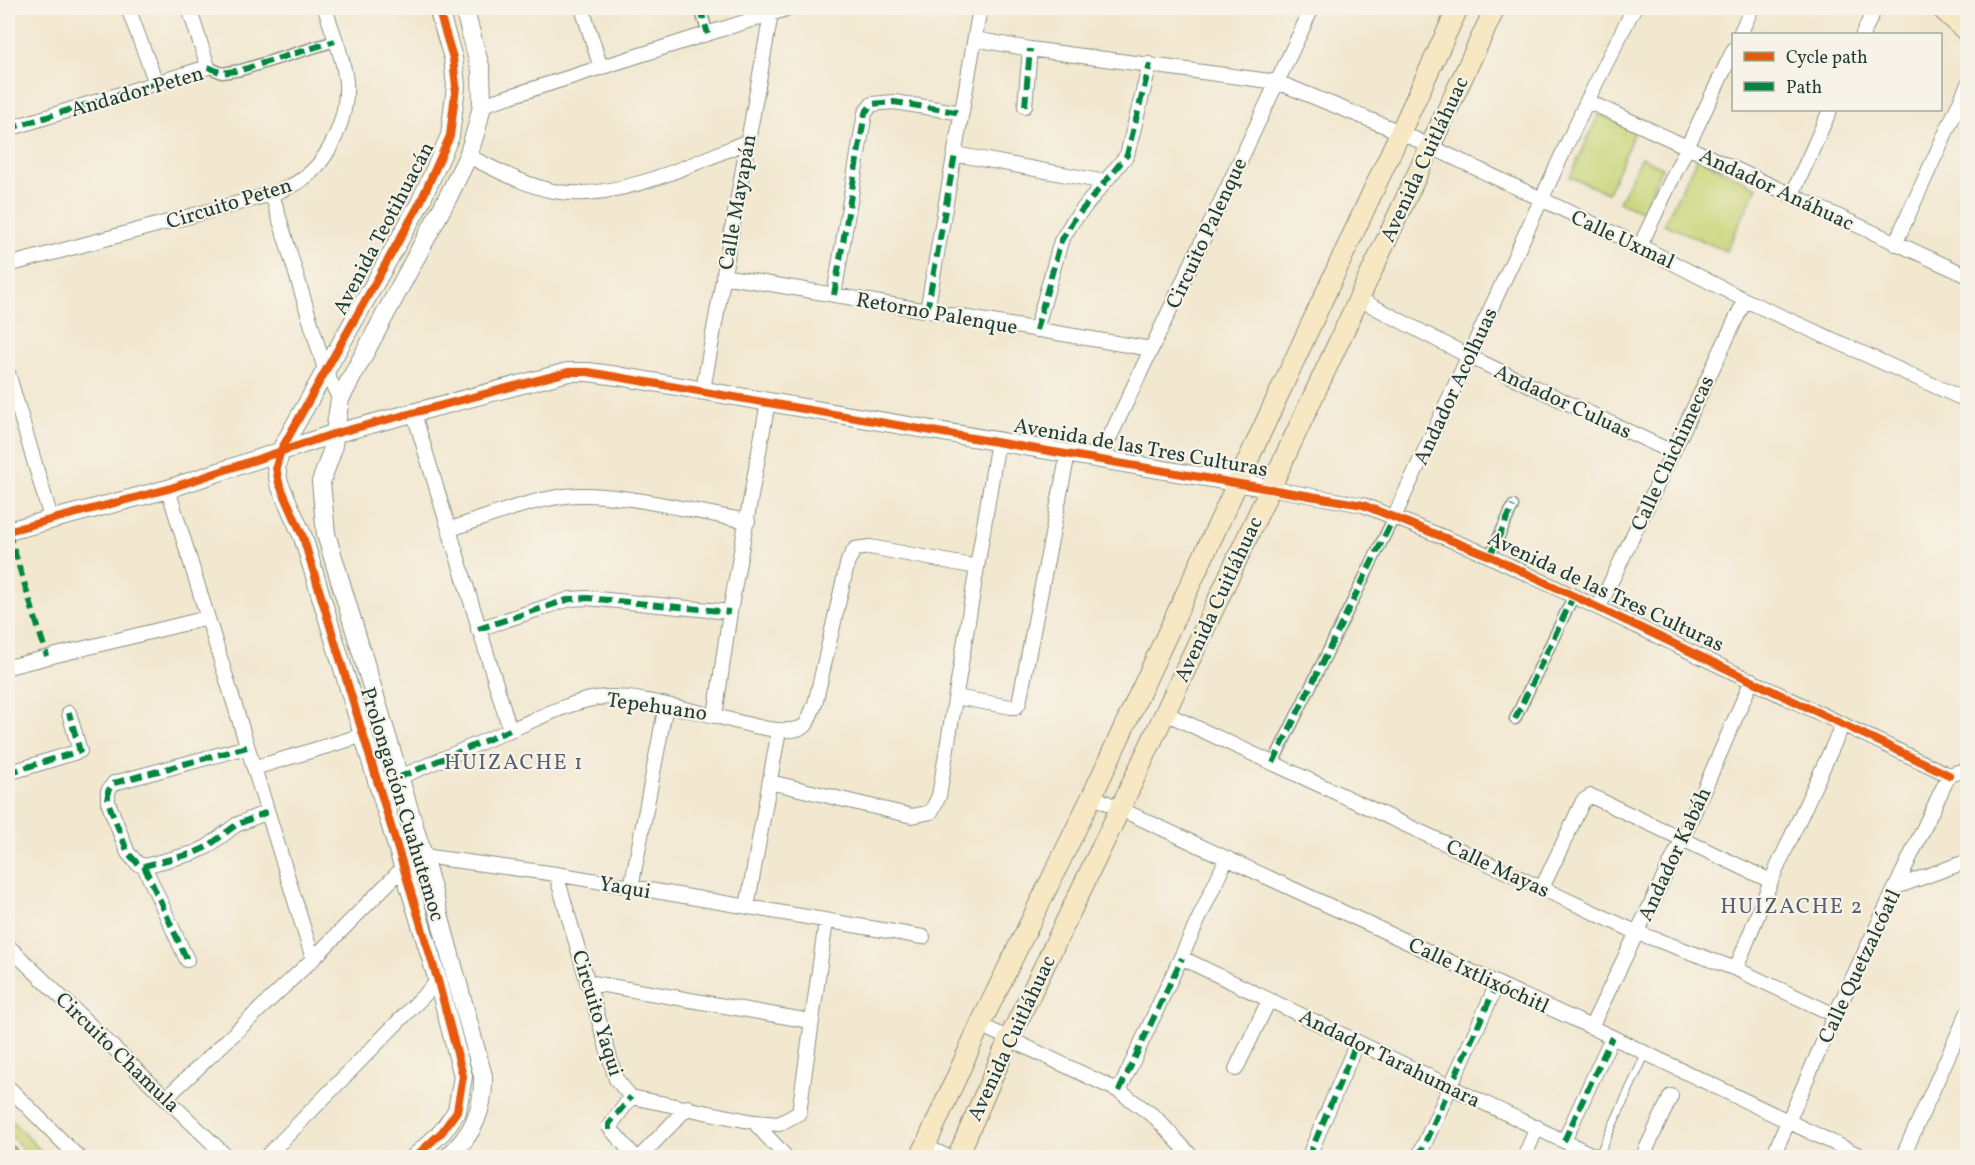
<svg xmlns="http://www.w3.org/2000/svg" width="1975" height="1165" font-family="Vollkorn,serif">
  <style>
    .green { fill: #c8d475; stroke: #748854; stroke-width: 1.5 }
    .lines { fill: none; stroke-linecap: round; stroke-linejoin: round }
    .service-casing { stroke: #889282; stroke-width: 9 }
    .pedestrian-casing { stroke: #889282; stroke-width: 13 }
    .minor-casing { stroke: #889282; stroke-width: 16 }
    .tertiary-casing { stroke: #889282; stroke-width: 20 }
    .secondary-casing { stroke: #889282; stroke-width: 22 }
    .primary-casing { stroke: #889282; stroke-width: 25 }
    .service { stroke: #fff; stroke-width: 7 }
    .pedestrian { stroke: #fff; stroke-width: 10 }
    .minor { stroke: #fff; stroke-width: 14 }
    .tertiary { stroke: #fff; stroke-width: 18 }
    .secondary { stroke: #f7e8c3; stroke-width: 20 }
    .primary { stroke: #ebc669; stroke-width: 22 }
    .quiet { stroke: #00873e; stroke-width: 6; stroke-dasharray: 12 6; stroke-linecap: butt }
    .cycleway-casing { stroke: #f7f3e8; stroke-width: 11 }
    .cycleway { stroke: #e8590c; stroke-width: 8 }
    .labels { text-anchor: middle; stroke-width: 4.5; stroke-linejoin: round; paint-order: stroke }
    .street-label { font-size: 21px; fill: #1f3d34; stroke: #f7f3e8 }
    .neighbourhood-label { font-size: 22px; letter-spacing: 1.5px; fill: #565e73; stroke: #f7f3e8 }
  </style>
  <rect width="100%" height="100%" fill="#f7f3e8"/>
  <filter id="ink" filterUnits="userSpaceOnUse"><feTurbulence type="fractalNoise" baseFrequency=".0167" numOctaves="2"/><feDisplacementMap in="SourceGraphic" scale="12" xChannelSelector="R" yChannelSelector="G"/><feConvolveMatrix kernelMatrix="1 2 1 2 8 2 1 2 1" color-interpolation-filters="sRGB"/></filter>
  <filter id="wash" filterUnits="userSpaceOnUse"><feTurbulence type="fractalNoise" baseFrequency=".008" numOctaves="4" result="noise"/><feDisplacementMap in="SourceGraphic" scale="24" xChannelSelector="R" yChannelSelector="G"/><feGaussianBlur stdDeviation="1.35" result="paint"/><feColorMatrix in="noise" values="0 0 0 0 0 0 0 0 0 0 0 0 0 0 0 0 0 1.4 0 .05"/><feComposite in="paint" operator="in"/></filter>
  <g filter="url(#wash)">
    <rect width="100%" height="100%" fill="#f2e7cf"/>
    <path class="green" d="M1599,114L1635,131L1608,193L1570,177Z
      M1641,157L1662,167L1642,211L1619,202Z
      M1697,158L1757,187L1726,251L1664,224Z
      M8,1117L47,1157H31L8,1133Z"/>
  </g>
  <g filter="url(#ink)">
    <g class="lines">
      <g class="service-casing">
        <path id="service" d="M1598,1157L1646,1053"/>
      </g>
      <g class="pedestrian-casing">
        <path id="pedestrian" d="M700,8L708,34
          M208,67L222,73L241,70L335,41
          M1490,556L1513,506
          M1515,719L1574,595
          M1273,763L1394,517"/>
      </g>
      <g class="minor-casing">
        <path id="minor" d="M128,8L156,83
          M582,8L601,68
          M1740,34L1752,8
          M1863,34L1875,8
          M975,39L1030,49L1277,82L1400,132L1640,246L1745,300L1968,401
          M1587,101L1968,276
          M482,105L789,8
          M1025,106L1030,49
          M8,129L208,67L189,8
          M955,154L1105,182
          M468,156C495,169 524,185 553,191C614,203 693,164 748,141
          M272,194L326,373L340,399
          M1792,195L1830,110
          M1895,244L1968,84
          M1640,246L1734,49
          M8,265L272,194C282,190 293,186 301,180C330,161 348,117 346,83C344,58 332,31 325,8
          M723,276L1151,349
          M834,295L865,113L872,104L894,102L962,113
          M1359,299L1470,357L1672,452
          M927,311L980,8
          M1036,330L1061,241L1073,221L1127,155L1150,64
          M8,373L51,518
          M703,390L771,14
          M414,414L510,730C537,719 567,703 597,698C628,693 683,709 715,716L730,612L768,402
          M1100,458L1312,8
          M1269,488L1363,505L1481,552L1949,775
          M168,489L313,959
          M1394,517L1587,101L1634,8
          M450,529C488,517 526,501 565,496C614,490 698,513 748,521
          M1599,607L1745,300
          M478,629L570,599L587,598L730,612
          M8,667L207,618
          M956,697L1011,707H1016L1019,703L1068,453
          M1165,713L1638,933L1736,969L1835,1015
          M715,716C738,721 787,739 806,725L815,704L848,561L855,549L870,547L977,567
          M247,747L114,783L108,791V802L128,853L138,864L144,866L194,853L207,847L236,825L267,812
          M254,768L364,735
          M8,773L80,751L69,713
          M1949,775L1968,769
          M400,777L510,730
          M770,782L912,816L931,812L939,796L998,441
          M1092,796L1591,1027L1865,1158
          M144,866L187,960
          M556,874L616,1079L631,1097L754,1122L779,1124L799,1113L826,921
          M1896,887L1968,861
          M631,888L666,705
          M1542,888L1583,801L1591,796L1771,881
          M747,907L779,730
          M8,946L228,1158
          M1182,958L1599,1158
          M1736,969L1771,881L1843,724
          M587,982L810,1021
          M980,1025L1119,1091L1155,1117L1193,1158
          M1591,1027L1682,840L1752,680
          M1236,1069L1269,1000
          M8,1087L79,1158
          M1119,1091L1226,860
          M167,1097L313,959L403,868L423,856L556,874L923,937
          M631,1097L609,1127L636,1158
          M754,1122L787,1158
          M1564,1141L1612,1037
          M925,1146L950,1158
          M265,1158L438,981
          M639,1158L688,1107
          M1308,1158L1357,1042
          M1418,1158L1497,984
          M1524,1158L1537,1127
          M1642,1158L1671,1096
          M1772,1158L1835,1015L1949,775
          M1902,1158L1968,1012"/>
      </g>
      <g class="tertiary-casing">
        <path id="tertiary" d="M8,531L168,489L333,434L568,372H588L618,376L1269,488
          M414,1158L442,1132L457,1111L463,1076L438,981L303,537L279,483L276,467L281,450L420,203L450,136L456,86L453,58L438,8
          M447,1158C473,1135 484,1110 483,1076L423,856L326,534L321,482L332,451L340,399L448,197L468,156L477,127L482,105L481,70L464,8"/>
      </g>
      <g class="secondary-casing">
        <path id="secondary" d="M1941,8L1968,33
          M920,1158L980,1025L1092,796L1458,8
          M957,1158L1009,1039L1120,809L1495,8"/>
      </g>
      <g class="primary-casing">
        <path id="primary" d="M8,1157V1158"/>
      </g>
      <use href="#service" class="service"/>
      <use href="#pedestrian" class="pedestrian"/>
      <use href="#minor" class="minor"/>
      <use href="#tertiary" class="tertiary"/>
      <use href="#secondary" class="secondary"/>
      <use href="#primary" class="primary"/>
      <path class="quiet" d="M700,8L708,34
        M208,67L222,73L241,70L335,41
        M1025,106L1030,49
        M8,129L156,83
        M834,295L865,113L872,104L894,102L962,113
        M927,311L955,154
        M1036,330L1061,241L1073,221L1127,155L1150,64
        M8,531L47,656
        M1490,556L1513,506
        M478,629L570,599L587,598L730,612
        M1515,719L1574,595
        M247,747L114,783L108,791V802L128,853L138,864L144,866L194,853L207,847L236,825L267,812
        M1273,763L1394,517
        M8,773L80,751L69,713
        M400,777L510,730
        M144,866L187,960
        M1119,1091L1182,958
        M609,1130V1124L631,1097
        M1564,1141L1612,1037
        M1308,1158L1357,1042
        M1418,1158L1497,984"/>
      <g class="cycleway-casing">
        <path id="cycleway" d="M8,531L168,489L333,434L568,372H588L1363,505L1490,556L1949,775
          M414,1158L442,1132L457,1111L463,1076L438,981L303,537L279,483L276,467L281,450L420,203L450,136L456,86L453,58L438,8"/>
      </g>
      <use href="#cycleway" class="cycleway"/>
    </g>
  </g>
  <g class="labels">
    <g class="street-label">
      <text transform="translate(137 91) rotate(-16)" y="7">Andador Peten</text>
      <text transform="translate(1424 159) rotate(-65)" y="7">Avenida Cuitláhuac</text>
      <text transform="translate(1777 189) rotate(25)" y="7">Andador Anáhuac</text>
      <text transform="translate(737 202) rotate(-80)" y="7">Calle Mayapán</text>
      <text transform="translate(229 203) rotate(-17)" y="7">Circuito Peten</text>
      <text transform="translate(383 228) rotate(-62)" y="7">Avenida Teotihuacán</text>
      <text transform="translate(1206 233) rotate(-65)" y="7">Circuito Palenque</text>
      <text transform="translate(1623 239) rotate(25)" y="7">Calle Uxmal</text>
      <text transform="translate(937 313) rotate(10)" y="7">Retorno Palenque</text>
      <text transform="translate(1455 386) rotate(-65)" y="7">Andador Acolhuas</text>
      <text transform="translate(1563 401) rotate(25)" y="7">Andador Culuas</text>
      <text transform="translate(1141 447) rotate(10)" y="7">Avenida de las Tres Culturas</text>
      <text transform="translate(1672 453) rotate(-65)" y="7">Calle Chichimecas</text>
      <text transform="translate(1606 591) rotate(25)" y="7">Avenida de las Tres Culturas</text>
      <text transform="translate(1218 599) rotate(-65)" y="7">Avenida Cuitláhuac</text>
      <text transform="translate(657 706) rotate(8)" y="7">Tepehuano</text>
      <text transform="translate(403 804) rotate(73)" y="7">Prolongación Cuahutemoc</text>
      <text transform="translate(1674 854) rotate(-65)" y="7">Andador Kabáh</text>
      <text transform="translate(1498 868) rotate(25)" y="7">Calle Mayas</text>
      <text transform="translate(625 887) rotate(10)" y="7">Yaqui</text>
      <text transform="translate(1859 966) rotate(-65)" y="7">Calle Quetzalcóatl</text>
      <text transform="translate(1479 975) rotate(25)" y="7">Calle Ixtlixóchitl</text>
      <text transform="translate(598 1013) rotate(73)" y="7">Circuito Yaqui</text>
      <text transform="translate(1011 1038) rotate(-65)" y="7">Avenida Cuitláhuac</text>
      <text transform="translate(118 1052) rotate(44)" y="7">Circuito Chamula</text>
      <text transform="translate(1390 1058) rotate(26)" y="7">Andador Tarahumara</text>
    </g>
    <g class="neighbourhood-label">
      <text x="514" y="769">HUIZACHE 1</text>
      <text x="1792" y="913">HUIZACHE 2</text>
    </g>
  </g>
  <rect width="1975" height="1165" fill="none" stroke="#f7f3e8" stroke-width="30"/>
  <rect x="1732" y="33" width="210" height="78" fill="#f7f3e8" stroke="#a1aaa0" stroke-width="1.5"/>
  <rect x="1744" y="52" width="30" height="9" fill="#e8590c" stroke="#a1aaa0" stroke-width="1.5"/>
  <text x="1786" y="63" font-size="18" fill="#1f3d34">Cycle path</text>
  <rect x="1744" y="82" width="30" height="9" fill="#00873e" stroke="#a1aaa0" stroke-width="1.5"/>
  <text x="1786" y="93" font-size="18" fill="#1f3d34">Path</text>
</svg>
